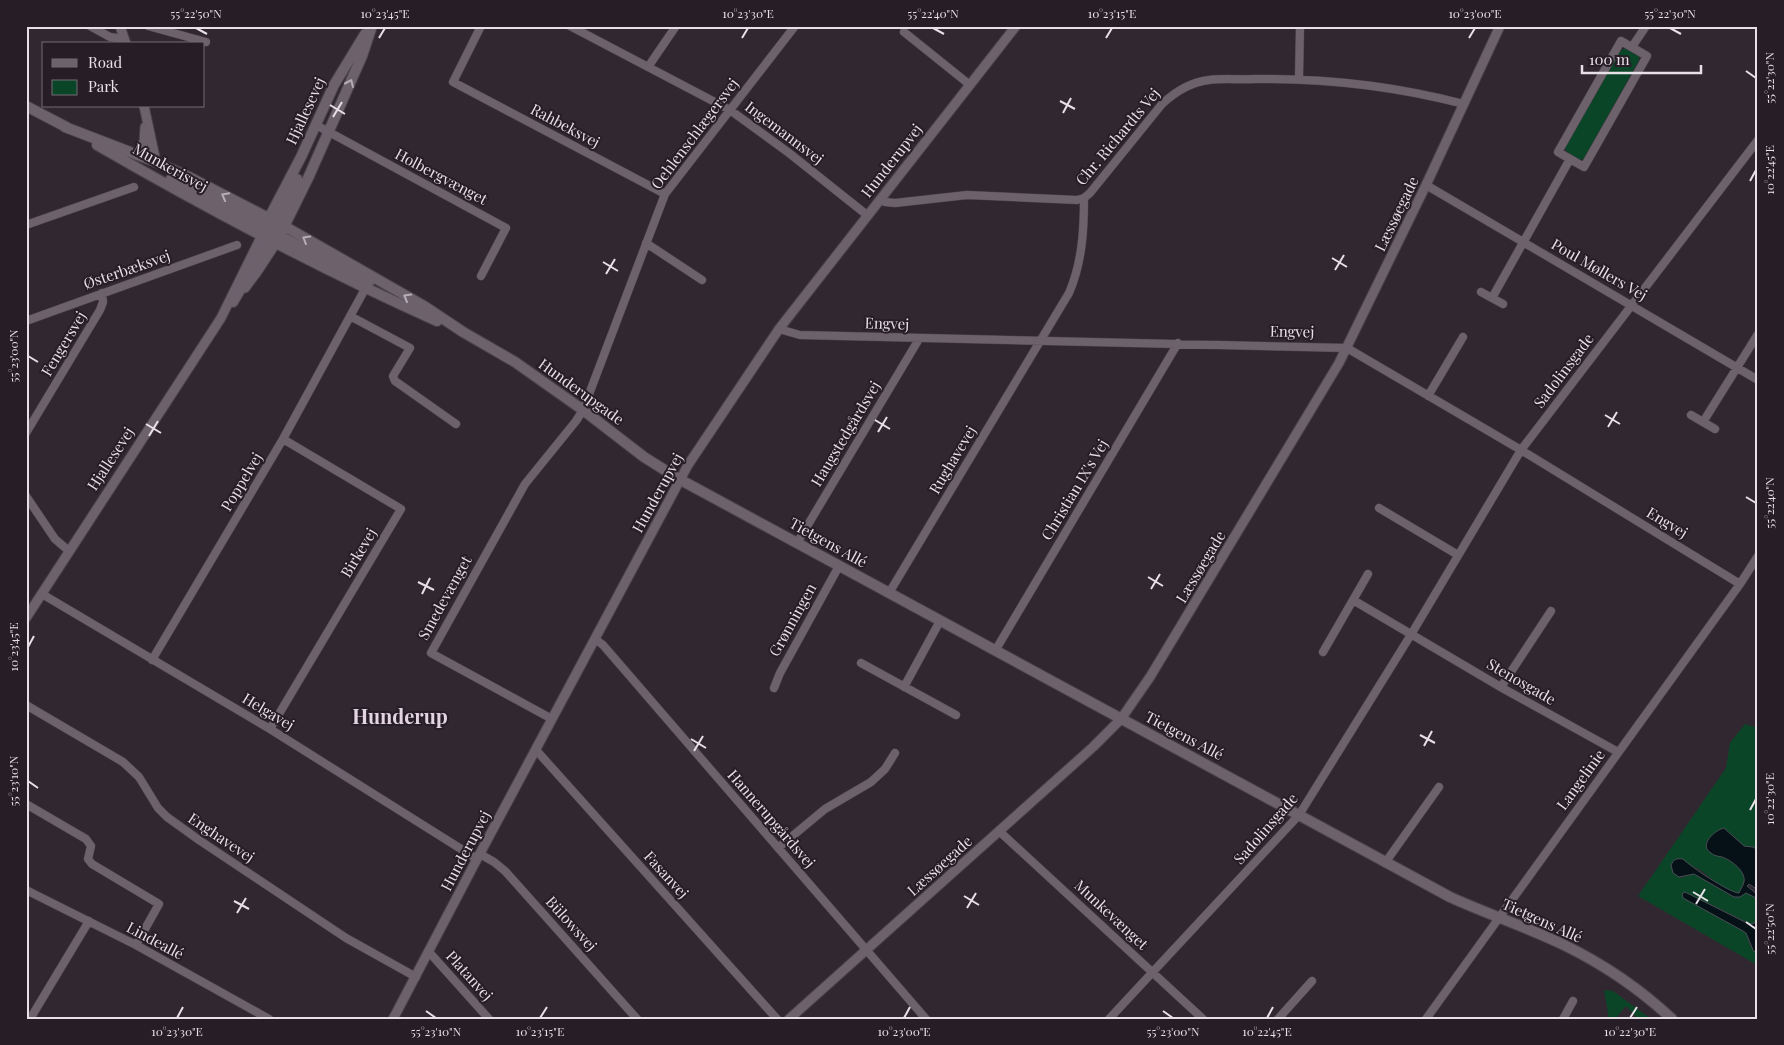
<svg xmlns="http://www.w3.org/2000/svg" width="1784" height="1045" font-family="'Playfair Display',serif">
  <style>
    .green { fill: #0b4528 }
    .water { fill: #051117; stroke: #494f55 }
    .lines { fill: none; stroke-linecap: round; stroke-linejoin: round }
    .minor-casing { stroke: #4a424a; stroke-width: 9 }
    .tertiary-casing { stroke: #4a424a; stroke-width: 11 }
    .secondary-casing { stroke: #4a424a; stroke-width: 12 }
    .minor { stroke: #6d616c; stroke-width: 8 }
    .tertiary { stroke: #6d616c; stroke-width: 9 }
    .secondary { stroke: #6d616c; stroke-width: 10 }
    .oneway { stroke: #b6adb6 }
    .ticks { fill: none; stroke: #e7e0e7; stroke-width: 2 }
    .labels { text-anchor: middle; stroke-width: 4; stroke-linejoin: round; paint-order: stroke }
    .street-label { font-size: 15px; fill: #e7e0e7; stroke: #271d26 }
    .district-label { font-size: 20px; font-weight: bold; fill: #e2d4e0; stroke: #271d26 }
    .neatline { fill: none; stroke: #e7e0e7; stroke-width: 2 }
    .ticks-label { font-size: 12px; text-anchor: middle; fill: #e7e0e7 }
  </style>
  <rect width="100%" height="100%" fill="#312730"/>
  <path class="green" d="M1625,48L1639,56V60L1584,159L1579,160L1566,151L1565,147L1619,52Z
    M1745,724L1758,728V850L1753,847L1744,846L1732,834L1712,854C1723,857 1746,866 1744,882C1743,885 1741,890 1739,893L1725,889L1699,869L1676,859L1673,861L1671,868L1681,878L1694,874L1733,897L1747,893L1758,899V922L1751,924L1685,892L1682,894L1683,898L1746,933L1750,946L1758,955V986L1757,965L1638,896L1726,768L1730,743Z
    M1604,990L1613,991L1651,1019H1638L1626,1006L1615,1019H1609Z"/>
  <path class="water" d="M1724,828L1744,846L1753,847L1758,850V873L1755,878L1758,882V890L1749,884L1747,886L1758,895V899L1746,893L1740,897H1734L1694,874L1679,877L1673,873L1671,865C1674,859 1677,858 1683,859C1691,867 1730,893 1739,893C1740,890 1743,886 1744,882C1746,871 1731,860 1722,857C1718,856 1714,856 1711,853C1698,845 1715,830 1724,828Z
    M1685,892L1747,923L1751,924L1758,922V955L1753,950L1746,933L1743,931L1683,898L1682,894Z"/>
  <g class="lines">
    <g class="minor-casing">
      <path id="minor" d="M90,26L110,37L124,39
        M148,26L206,42
        M481,26L453,82L665,194
        M570,26L730,110L789,153L867,215
        M904,32L970,85
        M1621,41L1647,56L1584,167L1558,152Z
        M1632,47L1646,26
        M648,67L676,26
        M1299,78L1300,26
        M316,125L506,228L481,276
        M1426,185L1758,380
        M880,199L885,202L895,203L967,195L1077,200L1084,198L1090,193L1162,104C1176,91 1191,82 1209,80C1224,78 1240,80 1255,79C1326,78 1395,86 1464,104
        M26,225L134,187
        M646,243L702,280
        M1481,292L1503,304
        M1492,298L1570,159
        M350,316L410,348L393,376L395,381L456,424
        M26,321L237,245
        M779,329L800,335L1347,348L1521,450L1740,584
        M1428,396L1463,337
        M1691,415L1715,429
        M1703,422L1758,334
        M26,433L100,310L103,302L102,293
        M26,496L55,539L69,551
        M1379,508L1458,555
        M797,543L919,339
        M889,593L1069,293C1082,263 1084,231 1084,198
        M42,594L270,729L477,859
        M1353,600L1504,689L1618,752
        M595,639L603,645L926,1019
        M995,651L1178,343
        M1323,652L1368,574
        M152,660L283,439L365,289
        M861,663L956,715
        M904,687L940,621
        M1501,687L1551,611
        M774,688L780,673L839,566
        M26,705L123,762L139,777L158,808L167,817L199,840L346,938L416,977
        M552,719L431,653L525,484L576,421L583,410L665,194L795,26
        M270,729L401,509L283,439
        M536,750L777,1019
        M26,804L86,839L91,846L88,859L92,864L159,904L136,945
        M999,831L1203,1019
        M778,848L825,809L871,782L885,769L895,753
        M480,854L494,862L505,871L637,1019
        M1385,863L1439,787
        M26,890L136,945L269,1019
        M429,952L489,1019
        M30,1019L89,921
        M1109,1019L1299,815L1412,633L1521,450L1758,140
        M1278,1019L1312,981
        M1426,1019L1740,584L1758,556
        M1563,1019L1573,1001"/>
    </g>
    <g class="tertiary-casing">
      <path id="tertiary" d="M120,26L126,44
        M144,106L156,162
        M136,155L144,142L145,127
        M245,288L257,272L276,243
        M26,618L221,318L264,231
        M393,1019L477,859L688,465L779,329L1016,26
        M789,1019L1093,747L1121,719L1150,677L1339,363L1426,185L1500,26"/>
    </g>
    <g class="secondary-casing">
      <path id="secondary" d="M26,106L70,129
        M65,127L156,162L189,177L284,226L424,306L463,332L515,362L583,410L644,457L679,479L1450,897C1487,914 1527,927 1564,945C1603,964 1640,989 1672,1019
        M97,145C208,209 321,269 437,321
        M171,179L270,229L277,230L284,226
        M269,218L301,157L334,85L365,34
        M276,227L297,179
        M274,233L366,281H370
        M276,243L309,176L362,56L372,26
        M233,302L271,237V233"/>
    </g>
    <use href="#minor" class="minor"/>
    <use href="#tertiary" class="tertiary"/>
    <use href="#secondary" class="secondary"/>
  </g>
  <defs><path id="oneway-chevron" d="M-2-3.5L2.5 0L-2 3.5" fill="none" stroke-width="1.6" stroke-linecap="round" stroke-linejoin="round" transform="scale(1.25)"/></defs>
  <g class="oneway">
    <use href="#oneway-chevron" transform="translate(350 83) rotate(-66)"/>
    <use href="#oneway-chevron" transform="translate(225 196) rotate(-152)"/>
    <use href="#oneway-chevron" transform="translate(306 239) rotate(-150)"/>
    <use href="#oneway-chevron" transform="translate(407 297) rotate(-150)"/>
  </g>
  <path class="ticks" d="M196,28L207,34M933,28L944,34M1670,28L1681,34M379,38L385,28M742,38L748,28M1106,38L1112,28M1469,38L1475,28M1746,71L1756,78M1060,101L1075,109M330,105L345,114M1063,113L1071,98M333,117L342,102M1750,181L1756,170M1332,258L1347,267M603,262L618,271M1335,270L1344,255M606,274L615,259M28,356L38,362M1605,415L1620,424M875,420L890,429M146,424L161,433M1608,427L1617,412M878,432L887,417M149,436L158,421M1746,497L1756,503M1148,577L1163,586M418,582L434,590M1151,589L1160,574M422,594L430,578M28,647L34,636M1420,735L1435,743M691,739L706,748M1424,746L1432,731M694,751L703,736M28,781L38,788M1750,810L1756,799M1693,892L1708,901M964,896L979,905M234,901L249,909M1696,904L1705,889M967,908L976,893M237,913L246,898M1746,922L1756,929M426,1011L436,1018M1163,1011L1173,1018M177,1018L183,1007M540,1018L547,1007M904,1018L910,1007M1267,1018L1273,1007M1630,1018L1637,1007"/>
  <g class="labels">
    <g class="street-label">
      <text transform="translate(306 111) rotate(-65)" y="5">Hjallesevej</text>
      <text transform="translate(565 126) rotate(28)" y="5">Rahbeksvej</text>
      <text transform="translate(784 133) rotate(37)" y="5">Ingemannsvej</text>
      <text transform="translate(695 134) rotate(-53)" y="5">Oehlenschlægersvej</text>
      <text transform="translate(1118 137) rotate(-50)" y="5">Chr. Richardts Vej</text>
      <text transform="translate(892 161) rotate(-52)" y="5">Hunderupvej</text>
      <text transform="translate(170 168) rotate(29)" y="5">Munkerisvej</text>
      <text transform="translate(441 177) rotate(28)" y="5">Holbergvænget</text>
      <text transform="translate(1397 214) rotate(-64)" y="5">Læssøegade</text>
      <text transform="translate(127 270) rotate(-19)" y="5">Østerbæksvej</text>
      <text transform="translate(1599 270) rotate(30)" y="5">Poul Møllers Vej</text>
      <text transform="translate(887 324) rotate(2)" y="5">Engvej</text>
      <text transform="translate(1292 332) rotate(1)" y="5">Engvej</text>
      <text transform="translate(64 344) rotate(-59)" y="5">Fengersvej</text>
      <text transform="translate(1564 371) rotate(-53)" y="5">Sadolinsgade</text>
      <text transform="translate(581 392) rotate(36)" y="5">Hunderupgade</text>
      <text transform="translate(846 434) rotate(-59)" y="5">Haugstedgårdsvej</text>
      <text transform="translate(111 459) rotate(-57)" y="5">Hjallesevej</text>
      <text transform="translate(953 460) rotate(-59)" y="5">Rughavevej</text>
      <text transform="translate(242 482) rotate(-59)" y="5">Poppelvej</text>
      <text transform="translate(1075 490) rotate(-59)" y="5">Christian IX's Vej</text>
      <text transform="translate(658 493) rotate(-61)" y="5">Hunderupvej</text>
      <text transform="translate(1667 523) rotate(31)" y="5">Engvej</text>
      <text transform="translate(828 543) rotate(29)" y="5">Tietgens Allé</text>
      <text transform="translate(359 553) rotate(-59)" y="5">Birkevej</text>
      <text transform="translate(1201 567) rotate(-59)" y="5">Læssøegade</text>
      <text transform="translate(445 598) rotate(-61)" y="5">Smedevænget</text>
      <text transform="translate(793 620) rotate(-61)" y="5">Grønningen</text>
      <text transform="translate(1521 682) rotate(30)" y="5">Stenosgade</text>
      <text transform="translate(268 712) rotate(31)" y="5">Helgavej</text>
      <text transform="translate(1184 736) rotate(28)" y="5">Tietgens Allé</text>
      <text transform="translate(1581 780) rotate(-54)" y="5">Langelinie</text>
      <text transform="translate(771 819) rotate(49)" y="5">Hannerupgårdsvej</text>
      <text transform="translate(1266 829) rotate(-49)" y="5">Sadolinsgade</text>
      <text transform="translate(221 838) rotate(34)" y="5">Enghavevej</text>
      <text transform="translate(466 851) rotate(-62)" y="5">Hunderupvej</text>
      <text transform="translate(940 866) rotate(-42)" y="5">Læssøegade</text>
      <text transform="translate(666 875) rotate(48)" y="5">Fasanvej</text>
      <text transform="translate(1111 915) rotate(43)" y="5">Munkevænget</text>
      <text transform="translate(1542 921) rotate(24)" y="5">Tietgens Allé</text>
      <text transform="translate(571 924) rotate(48)" y="5">Bülowsvej</text>
      <text transform="translate(155 941) rotate(28)" y="5">Lindeallé</text>
      <text transform="translate(469 976) rotate(48)" y="5">Platanvej</text>
    </g>
    <g class="district-label">
      <text x="400" y="724">Hunderup</text>
    </g>
  </g>
  <rect width="1784" height="1045" fill="none" stroke="#271d26" stroke-width="55"/>
  <rect x="42" y="42" width="162" height="65" fill="#271d26" stroke="#746b73"/>
  <rect x="52" y="59" width="25" height="8" fill="#6d616c" stroke="#746b73"/>
  <text x="88" y="68" font-size="15" fill="#e7e0e7">Road</text>
  <rect x="52" y="80" width="25" height="15" fill="#0b4528" stroke="#746b73"/>
  <text x="88" y="92" font-size="15" fill="#e7e0e7">Park</text>
  <path d="M1582 65v8h119v-8" fill="none" stroke="#e7e0e7" stroke-width="2.5"/>
  <text x="1589" y="65" font-size="15" fill="#e7e0e7" stroke="#271d26" stroke-width="4" paint-order="stroke">100 m</text>
  <rect x="28" y="28" width="1728" height="990" class="neatline"/>
  <g class="ticks-label">
    <text x="196" y="18">55°22'50"N</text>
    <text x="385" y="18">10°23'45"E</text>
    <text x="748" y="18">10°23'30"E</text>
    <text x="933" y="18">55°22'40"N</text>
    <text x="1112" y="18">10°23'15"E</text>
    <text x="1475" y="18">10°23'00"E</text>
    <text x="1670" y="18">55°22'30"N</text>
    <text transform="translate(1770 78) rotate(-90)" y="4">55°22'30"N</text>
    <text transform="translate(1770 170) rotate(-90)" y="4">10°22'45"E</text>
    <text transform="translate(14 356) rotate(-90)" y="4">55°23'00"N</text>
    <text transform="translate(1770 503) rotate(-90)" y="4">55°22'40"N</text>
    <text transform="translate(14 647) rotate(-90)" y="4">10°23'45"E</text>
    <text transform="translate(14 781) rotate(-90)" y="4">55°23'10"N</text>
    <text transform="translate(1770 799) rotate(-90)" y="4">10°22'30"E</text>
    <text transform="translate(1770 929) rotate(-90)" y="4">55°22'50"N</text>
    <text x="177" y="1036">10°23'30"E</text>
    <text x="436" y="1036">55°23'10"N</text>
    <text x="540" y="1036">10°23'15"E</text>
    <text x="904" y="1036">10°23'00"E</text>
    <text x="1173" y="1036">55°23'00"N</text>
    <text x="1267" y="1036">10°22'45"E</text>
    <text x="1630" y="1036">10°22'30"E</text>
  </g>
</svg>
